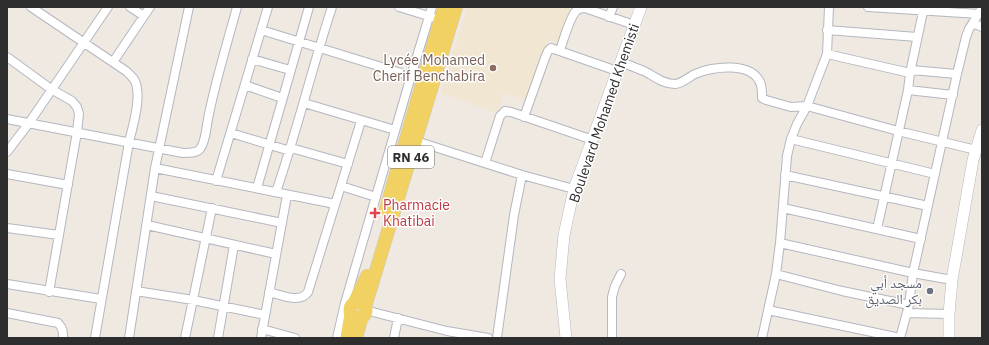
<svg xmlns="http://www.w3.org/2000/svg" width="989" height="345" font-family="'IBM Plex Sans','Noto Naskh Arabic',sans-serif">
  <style>
    .education { fill: #f0e6d1 }
    .lines { fill: none; stroke-linecap: round; stroke-linejoin: round }
    .street-casing { stroke: #b4b7c1; stroke-width: 10 }
    .secondary-casing { stroke: #b4b7c1; stroke-width: 12 }
    .primary-casing { stroke: #c9c9c9; stroke-width: 14 }
    .street { stroke: #fff; stroke-width: 8 }
    .secondary { stroke: #fff; stroke-width: 11 }
    .primary { stroke: #f2d163; stroke-width: 13 }
    .education-dot { fill: #8d6e63; stroke: #fff; stroke-width: 1.5 }
    .health-dot { fill: #e0444e; stroke: #fff; stroke-width: 1.5 }
    .worship-dot { fill: #6b7280; stroke: #fff; stroke-width: 1.5 }
    .labels { text-anchor: middle; stroke-width: 3; stroke-linejoin: round; paint-order: stroke }
    .shield { fill: #fff; stroke: #6d6d6d; stroke-width: 1 }
    .shield-label { font-size: 13px; font-weight: bold; fill: #2e2e2e }
    .education-label { font-size: 14px; fill: #785e54; stroke: #fff; text-anchor: end }
    .street-label { font-size: 14px; fill: #2e2e2e; stroke: #fff }
    .health-label { font-size: 14px; fill: #be3a42; stroke: #fff; text-anchor: start }
    .worship-label { font-size: 14px; fill: #5b616d; stroke: #fff; text-anchor: end }
  </style>
  <rect width="100%" height="100%" fill="#efe9e1"/>
  <path class="education" d="M467,7H572L557,43L548,40L526,100L504,93L497,113L441,93Z"/>
  <g class="lines">
    <g class="street-casing">
      <path id="street" d="M31,7L126,71C129,74 133,77 135,81C142,97 133,125 129,142L95,338
        M130,7L144,16
        M399,7L435,18
        M868,7L979,14
        M609,17L613,7
        M973,23L982,27
        M261,30L411,76
        M827,30L917,37
        M560,50C564,39 569,19 576,11C579,8 582,8 585,8L634,25
        M827,54L910,73
        M7,57L51,89L72,101L77,107L79,114L77,132L49,292
        M252,59L290,70
        M113,62L150,7
        M621,62C629,65 636,68 644,71C654,76 663,84 675,84C681,84 689,77 695,74C712,66 754,61 761,85C762,89 762,94 762,98L766,100L791,107L807,106L898,131L976,150
        M911,70L957,74
        M245,85L282,98
        M908,90L953,95
        M304,103L395,130
        M524,117L545,58L548,51L551,48L617,71
        M7,119L183,153C189,152 196,154 200,149C206,141 206,128 208,119C215,82 227,44 237,7
        M231,133L290,151
        M791,139L935,174
        M416,141L522,175L574,189
        M291,148L348,164
        M7,152L29,123L108,7
        M485,163L500,116L505,111L511,112L593,140
        M155,168L335,204
        M7,174L68,185
        M785,175L928,206
        M216,181L268,7
        M341,186L376,197
        M257,188L309,7
        M276,192C297,131 312,68 332,7
        M151,196L282,223
        M783,208L921,239
        M147,225L276,254
        M7,228L59,235
        M877,229L908,90L910,73L924,7
        M780,243L913,273L952,280
        M776,274L842,291L909,305
        M7,284L101,299
        M136,291L193,300L265,315
        M269,292C281,295 300,304 308,292L361,121
        M351,307L345,303L411,76L432,7
        M365,310L447,331L488,338
        M768,310L900,338
        M7,313L58,323C63,328 63,332 63,338
        M907,313L949,314
        M262,329L295,338
        M129,338L155,168L189,7
        M185,338L212,208
        M218,338L234,245
        M261,338L287,195
        M337,338L345,303
        M394,338L398,318
        M497,338L514,215L522,175
        M612,338V297L615,286L621,274
        M762,338L776,274L780,243L787,156L791,139L797,124L807,106L827,54L829,7
        M900,338L909,305L913,273L957,74L966,37L969,29L982,8"/>
    </g>
    <g class="secondary-casing">
      <path id="secondary" d="M566,338L560,279L564,235L574,189L641,7
        M949,338V314L952,280L973,160L982,130"/>
    </g>
    <g class="primary-casing">
      <path id="primary" d="M386,209L444,7
        M350 310a8 8 0 1 1 16 0a8 8 0 1 1-16 0Z
        M354,303L367,276
        M365,307L456,7
        M347,338L351,314
        M356,338L362,316"/>
    </g>
    <use href="#street" class="street"/>
    <use href="#secondary" class="secondary"/>
    <use href="#primary" class="primary"/>
  </g>
  <circle class="education-dot" cx="493" cy="68" r="4"/>
  <path class="health-dot" d="M373 207h4v4h4v4h-4v4h-4v-4h-4v-4h4z"/>
  <circle class="worship-dot" cx="930" cy="291" r="4"/>
  <g class="labels">
    <rect class="shield" x="388" y="146" width="46" height="22" rx="3"/>
    <g class="shield-label">
      <text x="411" y="162">RN 46</text>
    </g>
    <g class="education-label">
      <text x="485" y="65">Lycée Mohamed<tspan x="485" dy="16">Cherif Benchabira</tspan></text>
    </g>
    <g class="street-label">
      <text transform="translate(604 113) rotate(-71)" y="5">Boulevard Mohamed Khemisti</text>
    </g>
    <g class="health-label">
      <text x="383" y="210">Pharmacie<tspan x="383" dy="16">Khatibai</tspan></text>
    </g>
    <g class="worship-label">
      <text x="922" y="288">مسجد أبي<tspan x="922" dy="16">بكر الصديق</tspan></text>
    </g>
  </g>
  <rect width="989" height="345" fill="none" stroke="#2e2e2e" stroke-width="16"/>
</svg>
